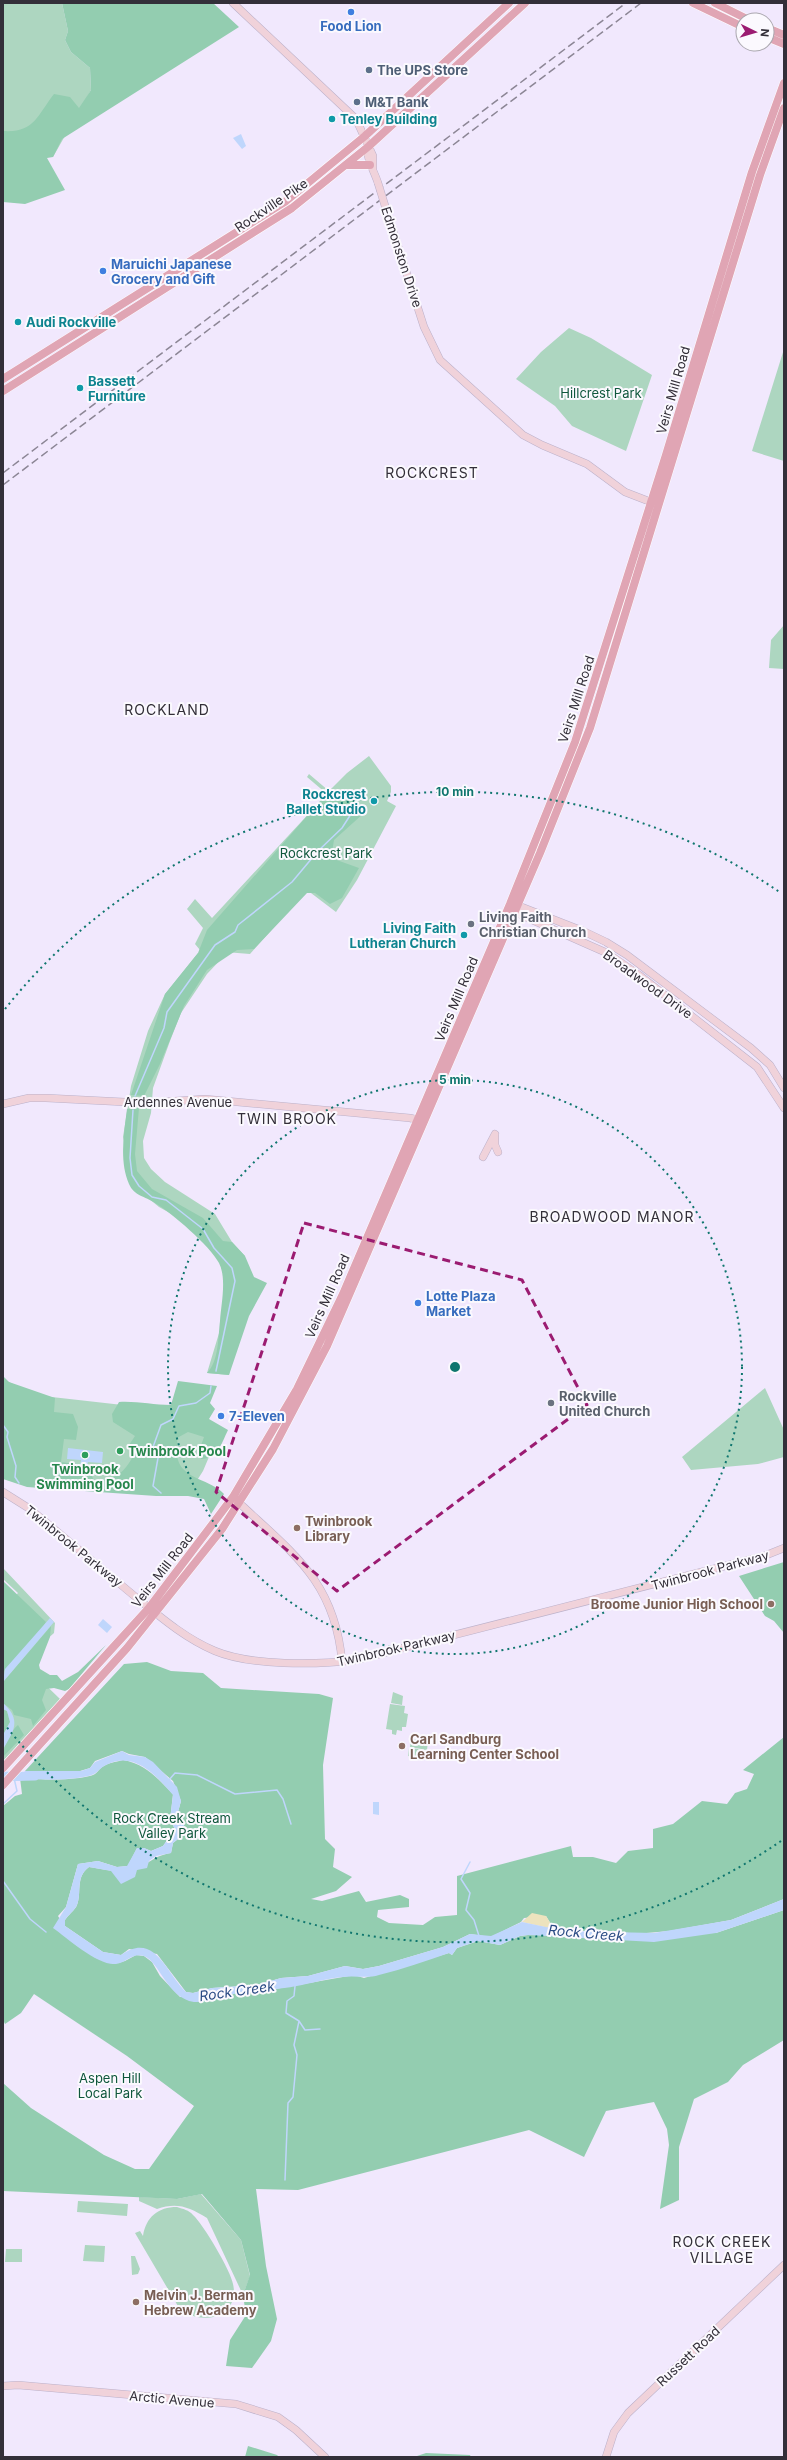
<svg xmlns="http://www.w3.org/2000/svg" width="787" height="2460" font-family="Inter,sans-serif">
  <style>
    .green { fill: #add6c0 }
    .forest { fill: #93cdb0 }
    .sand { fill: #ede3be }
    .water { fill: #bfd6fc }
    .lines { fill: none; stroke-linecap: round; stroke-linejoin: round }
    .stream { stroke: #bfd6fc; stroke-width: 1.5 }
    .river { stroke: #bfd6fc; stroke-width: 9 }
    .secondary-casing { stroke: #bbb1ca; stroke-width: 8 }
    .primary-casing { stroke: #fff; stroke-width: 9 }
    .secondary { stroke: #f0d2da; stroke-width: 7 }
    .primary { stroke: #e0a5b4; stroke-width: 8 }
    .rail { stroke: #8c8695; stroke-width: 1.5; stroke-dasharray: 8 4; stroke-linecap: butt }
    .secondary-bridge-casing { stroke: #bbb1ca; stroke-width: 8; stroke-linecap: butt }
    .secondary-bridge { stroke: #f0d2da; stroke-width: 7 }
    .marked { fill: none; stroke: #9b1b71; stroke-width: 3; stroke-dasharray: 8 5; stroke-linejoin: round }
    .ring { fill: none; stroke: #0f766e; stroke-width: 2; stroke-dasharray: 2 4 }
    .shop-dot { fill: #3f7fe0; stroke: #fbf9fe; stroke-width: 1.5 }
    .service-dot { fill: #5c6f8a; stroke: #fbf9fe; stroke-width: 1.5 }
    .culture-dot { fill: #0f9aa8; stroke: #fbf9fe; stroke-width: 1.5 }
    .worship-dot { fill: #6b7280; stroke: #fbf9fe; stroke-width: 1.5 }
    .leisure-dot { fill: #2e9e5b; stroke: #fbf9fe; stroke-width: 1.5 }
    .education-dot { fill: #8d6e63; stroke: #fbf9fe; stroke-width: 1.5 }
    .labels { text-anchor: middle; stroke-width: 4; stroke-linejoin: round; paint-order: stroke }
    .shop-label { font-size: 13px; font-weight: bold; fill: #366cbe; stroke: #fbf9fe; text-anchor: start }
    .service-label { font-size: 13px; font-weight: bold; fill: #4e5e75; stroke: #fbf9fe; text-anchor: start }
    .culture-label { font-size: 13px; font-weight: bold; fill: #0d838f; stroke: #fbf9fe; text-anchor: start }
    .street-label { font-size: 13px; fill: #332f39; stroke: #fbf9fe }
    .park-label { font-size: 13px; fill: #0f573c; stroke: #fbf9fe }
    .worship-label { font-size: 13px; font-weight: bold; fill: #5b616d; stroke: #fbf9fe; text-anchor: start }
    .leisure-label { font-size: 13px; font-weight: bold; fill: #27864d; stroke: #fbf9fe; text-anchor: start }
    .education-label { font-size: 13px; font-weight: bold; fill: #785e54; stroke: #fbf9fe; text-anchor: start }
    .neighbourhood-label { font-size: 14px; letter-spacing: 1px; fill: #332f39; stroke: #fbf9fe }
    .water-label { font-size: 14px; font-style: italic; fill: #2a4b84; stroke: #fbf9fe }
    .centre { fill: #0f766e; stroke: #fbf9fe; stroke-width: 2 }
    .ring-label { font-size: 12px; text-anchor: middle; font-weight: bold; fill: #0f766e; stroke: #fbf9fe; stroke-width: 4; stroke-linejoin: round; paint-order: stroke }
  </style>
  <rect width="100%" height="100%" fill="#f1e8fd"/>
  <path class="green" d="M3,3H62L68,31L65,40L71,52L90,68L91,90L53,157L3,149Z
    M569,328L591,338L652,375L626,451L572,426L555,406L516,379L541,352Z
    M784,349V461L752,451Z
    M784,625V669L769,668L771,640Z
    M369,756L391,786V792L387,801L396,806L357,880L336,912L307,890L250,954L200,950L195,944L203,928L187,909L195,899L212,918L327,794L307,777L309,774L329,791L347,773Z
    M198,953L226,954L207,974L181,1013L170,1041L153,1088L151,1113L143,1141L144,1158L151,1169L165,1182L215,1214L232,1242L245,1256L229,1375L207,1373L223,1320L229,1292L221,1262L195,1227L159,1207L136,1188L123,1137L131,1086L148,1031L165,994Z
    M3,1379L34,1395L167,1410L182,1387L200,1414L220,1431L203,1471L189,1493L26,1484Z
    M765,1388L784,1430V1457L758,1464L691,1470L682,1457Z
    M3,1568L55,1623L54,1633L35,1650L27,1667L60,1699L4,1760L3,1608L18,1593L3,1579Z
    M393,1692L403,1696L402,1705L391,1703Z
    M390,1704L405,1706L404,1713L408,1714L406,1727H402V1731L397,1730L396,1735L392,1734V1730L386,1729Z
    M411,1739L428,1741L427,1750L410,1747Z
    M409,1748L427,1750L426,1759L408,1756Z
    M201,2194L241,2240L250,2276L243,2295L207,2218C189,2207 177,2202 157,2209L139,2201V2197L177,2199Z
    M78,2201L128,2204L127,2216L77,2212Z
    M177,2207C183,2209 189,2210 193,2215C203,2224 231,2271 233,2284C240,2314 207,2326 185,2312L182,2313L135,2233L140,2231L143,2236C146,2217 158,2207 177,2207Z
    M85,2245L105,2246L104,2262L83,2261Z
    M6,2249H22V2262H5Z
    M131,2256H135L140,2269L138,2274L132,2275Z"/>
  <path class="forest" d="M62,3H213L239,27L62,139L53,157L47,158L65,190L25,204L3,202V131C34,133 37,116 54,94L70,97L79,108L91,90L90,68L71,52L65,40L68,31Z
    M344,794L361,807L364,813L334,840L331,858L359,868L342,898L330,904L315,893H307L254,949L237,950L207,970L184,1006L160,1064L144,1096L131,1095L165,994L198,953L207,930L321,800Z
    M139,1108L135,1154L137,1171L152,1189L203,1218L223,1241L232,1242L245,1256L254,1277L267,1283L249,1316L229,1375L207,1373C219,1361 218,1337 220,1321C221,1304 227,1279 219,1263C210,1246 172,1213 155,1203C145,1196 134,1196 129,1184C119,1161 124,1133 127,1109Z
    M3,1376L9,1382L55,1398L54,1412L73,1414L78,1427L76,1440L64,1439L61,1462L76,1464V1471L90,1473L94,1480C112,1480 123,1475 132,1458L129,1445L135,1436L113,1422L112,1414L119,1402C137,1401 153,1405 171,1405L178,1381L217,1386L210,1403L215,1409L209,1419L228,1430C221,1444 218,1459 201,1459L199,1451L204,1437L188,1432L177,1438C178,1445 176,1454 178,1460C183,1479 212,1480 224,1494L211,1514L204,1499L188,1496H156L27,1487L3,1479Z
    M784,1562V1633L774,1621L765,1616L739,1576Z
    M3,1581L46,1622L40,1632L3,1672Z
    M51,1626L50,1637L39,1665L40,1669L50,1675H57L62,1681L78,1672L106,1645L69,1689L65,1691L54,1688L46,1689L42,1700L46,1710L33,1726L31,1719L14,1715L12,1710L3,1703V1682Z
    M147,1662L171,1671L203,1673L221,1688L319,1694L333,1698L323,1765L325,1839L335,1849L333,1867L352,1877L336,1891L311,1899L322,1901L359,1891L366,1902L400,1895L409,1899V1907L378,1910L377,1917L389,1923L423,1925L435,1917L457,1915V1876L571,1846L573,1857H593L616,1863L628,1851L653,1848V1829L673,1824L702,1801L727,1804L735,1793L747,1789L754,1774L743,1770L784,1737V1899L731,1920L669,1931L635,1934L616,1931H565L554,1929L546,1916L524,1918L521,1922L491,1937L470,1934L443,1947L379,1966L363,1969L345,1966L308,1976L281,1978L257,1985L212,1988L193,1993L186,1992L157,1954L129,1949L121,1955L103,1952L65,1926V1920C68,1915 75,1910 77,1905C82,1893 75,1877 89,1867C102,1869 127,1875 138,1869C152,1861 154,1856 171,1853L173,1843L183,1835L185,1828L178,1812L181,1801L173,1781L145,1757L129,1754L122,1751L95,1761L90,1768L80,1771H25L124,1664Z
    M3,1709L7,1711L10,1722L3,1735Z
    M18,1725L24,1735L3,1757C3,1747 10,1731 18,1725Z
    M123,1760C146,1764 157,1778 173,1794L170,1820L175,1829L163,1846L151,1851L144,1848H137L128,1866L117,1867L98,1861L78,1864L66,1907L58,1916L76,1945L96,1958L114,1964L125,1961L136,1955L144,1956L152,1962L160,1976L180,1997L264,1991L354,1975L364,1978L449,1953L452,1955L457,1948L478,1941L500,1945L520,1936L528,1935L716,1933L784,1910V2040L743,2065L728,2082L694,2099L679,2147V2200L660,2209L669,2145L667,2129L654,2102L606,2111L584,2157L529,2130L298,2190L256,2189L266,2266L277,2319L271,2341L252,2368L226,2366L230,2340L246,2315L243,2295L250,2275L241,2240L202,2194L177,2199L3,2191V2083L31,2108L104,2155L135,2169H149L194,2106L127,2056L34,1994L21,2013L5,2024L3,2020V1806L15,1796L22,1794L20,1778C35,1780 83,1781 95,1774C98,1772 99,1769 102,1767C108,1763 115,1762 123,1760Z
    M248,2446L277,2455L279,2457H245Z
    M426,2453L470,2455L471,2457H414Z"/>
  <path class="sand" d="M532,1913L546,1916L554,1929L522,1922Z"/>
  <path class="water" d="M241,134L246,146L242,149L233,138Z
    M68,1448L103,1452L102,1463L88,1462L87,1467L80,1466L81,1460L67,1459Z
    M50,1618L54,1622L3,1682L5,1669Z
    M103,1619L112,1627L107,1633L98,1625Z
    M3,1703C21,1719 15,1730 3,1749V1735L10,1722L7,1711L3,1709Z
    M122,1751L129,1755L145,1757L153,1762L177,1787L181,1801L178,1812L185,1828L183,1835L173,1843L171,1853L156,1856L149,1861L147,1868L137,1870L135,1877L121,1884L111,1871L89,1867C75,1877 82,1893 77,1905C75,1910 68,1915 65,1920V1926L103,1952L121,1955C155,1931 166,1973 186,1992L193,1993L212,1988L257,1985L281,1978L308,1976L345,1966L363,1969L379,1966L443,1947L470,1934L491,1936L522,1922L565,1931L654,1933L731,1920L784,1899V1910L716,1933L654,1942L528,1935L520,1936L500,1945L478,1941L457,1948L452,1955L449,1953C426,1961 403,1969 379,1975C367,1979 356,1975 343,1977C329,1978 316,1982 302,1985C283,1989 263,1990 244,1992C230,1994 207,2003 194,2002C167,1998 160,1962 144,1956C133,1952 126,1963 115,1964C97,1965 67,1938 53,1928L66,1907L78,1864L98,1861L117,1867L127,1866L137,1848H144L151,1851L163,1846L175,1829L170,1820L173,1795C156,1775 134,1750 106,1765C101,1767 98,1772 94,1774C79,1781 37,1780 20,1778L25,1771H81L90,1768L95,1762Z
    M373,1802H379V1815L373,1814Z"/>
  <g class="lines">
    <path class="stream" d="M135,1096L164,1028L167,1012L215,945L235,932L238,925L292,882L318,851L342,828L351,814
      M133,1110L130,1158L132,1175L139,1186L152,1197L166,1200L203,1229L214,1248L232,1268L235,1281L216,1371
      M3,1425L8,1432L7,1437L16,1466L15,1477L19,1483
      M161,1493L153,1486L158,1458L153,1447L161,1425L173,1419L179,1406L196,1403L210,1393L211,1386
      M169,1780L175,1773L197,1775L235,1794L277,1790L283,1799L291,1824
      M3,1804L17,1791L14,1778
      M470,1862L461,1879L470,1893L466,1910L474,1920L479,1936
      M3,1881L30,1919L46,1932
      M299,2021L305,2030L320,2029
      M285,2180L288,2103L293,2097L297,2055L294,2045L299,2021L286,2013L287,2001L294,1996L295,1986"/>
    <path class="river" d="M3,1776C14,1777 24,1776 35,1776"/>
    <g class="secondary-casing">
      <path id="secondary" d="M233,3L356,119L373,156V168
        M367,150C368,162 374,171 378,183
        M386,209L424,327L440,360L523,435L542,445L587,464L625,492L656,504
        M514,904L583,931L606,942L627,955L751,1048L770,1065L784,1088
        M512,907L521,915L607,953L639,975L757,1067L784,1108
        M3,1104L29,1098H46L145,1103L205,1099L410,1118L422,1121
        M495,1136V1145L498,1152
        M483,1157L495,1134
        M3,1492L30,1509C64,1537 98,1566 132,1594C158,1615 184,1638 215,1651C251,1666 317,1665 356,1660L764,1556L784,1548
        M235,1499C291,1552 335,1580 342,1662
        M3,2386L18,2385L236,2404L278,2417L296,2430L325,2457
        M606,2457L614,2432L628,2413L784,2265"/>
    </g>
    <g class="primary-casing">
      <path id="primary" d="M693,3L743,27
        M715,3L749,20
        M767,28L784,35
        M767,37L784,44
        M347,165H370
        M3,379L286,201L365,136L509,3
        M3,391L292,208L369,146L525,3
        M3,1768L149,1608L233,1497L297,1389L343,1294L510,904L575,742L666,455L752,172L784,83
        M3,1785L127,1648L222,1529L273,1449L327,1346L540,853L590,728L760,175L784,108"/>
    </g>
    <use href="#secondary" class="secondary"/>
    <use href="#primary" class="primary"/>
    <path class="rail" d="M3,473L626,3
      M3,485L641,3"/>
    <g class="secondary-bridge-casing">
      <path id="secondary-bridge" d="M378,183L386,209"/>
    </g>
    <use href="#secondary-bridge" class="secondary-bridge"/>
  </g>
  <path class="marked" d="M304,1223L522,1280L587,1405L337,1591L216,1492Z"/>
  <g class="ring">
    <circle cx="455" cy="1367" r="287"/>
    <path d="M781 1841A575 575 0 0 1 5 1725M5 1009A575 575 0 0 1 781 893"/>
  </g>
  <g class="shop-dot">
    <circle cx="351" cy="12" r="4"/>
    <circle cx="103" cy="271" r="4"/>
    <circle cx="418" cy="1303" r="4"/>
    <circle cx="221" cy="1416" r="4"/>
  </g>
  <g class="service-dot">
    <circle cx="369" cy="70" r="4"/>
    <circle cx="357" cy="102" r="4"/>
  </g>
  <g class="culture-dot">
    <circle cx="332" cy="119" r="4"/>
    <circle cx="18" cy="322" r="4"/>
    <circle cx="80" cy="388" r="4"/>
    <circle cx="374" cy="801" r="4"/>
    <circle cx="464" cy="935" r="4"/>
  </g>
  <g class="worship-dot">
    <circle cx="471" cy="924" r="4"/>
    <circle cx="551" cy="1403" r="4"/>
  </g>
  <g class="leisure-dot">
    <circle cx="120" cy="1451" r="4"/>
    <circle cx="85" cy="1455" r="4"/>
  </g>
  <g class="education-dot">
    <circle cx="297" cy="1528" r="4"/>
    <circle cx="771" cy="1604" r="4"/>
    <circle cx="402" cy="1746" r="4"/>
    <circle cx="136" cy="2302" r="4"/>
  </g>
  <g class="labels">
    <g class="shop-label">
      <text x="351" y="31" text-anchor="middle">Food Lion</text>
      <text x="111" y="269">Maruichi Japanese<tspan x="111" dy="15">Grocery and Gift</tspan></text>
      <text x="426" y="1301">Lotte Plaza<tspan x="426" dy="15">Market</tspan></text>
      <text x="229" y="1421">7-Eleven</text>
    </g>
    <g class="service-label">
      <text x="377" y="75">The UPS Store</text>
      <text x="365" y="107">M&amp;T Bank</text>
    </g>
    <g class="culture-label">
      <text x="340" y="124">Tenley Building</text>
      <text x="26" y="327">Audi Rockville</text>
      <text x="88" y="386">Bassett<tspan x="88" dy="15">Furniture</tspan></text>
      <text x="366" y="799" text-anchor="end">Rockcrest<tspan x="366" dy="15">Ballet Studio</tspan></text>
      <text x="456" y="933" text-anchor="end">Living Faith<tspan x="456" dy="15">Lutheran Church</tspan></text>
    </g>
    <g class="street-label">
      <text transform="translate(271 205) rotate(-34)" y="5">Rockville Pike</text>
      <text transform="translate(402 257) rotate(72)" y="5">Edmonston Drive</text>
      <text transform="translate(673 390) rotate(-74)" y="5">Veirs Mill Road</text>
      <text transform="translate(576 699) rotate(-72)" y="5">Veirs Mill Road</text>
      <text transform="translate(648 984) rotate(36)" y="5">Broadwood Drive</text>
      <text transform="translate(456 999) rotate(-67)" y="5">Veirs Mill Road</text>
      <text x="178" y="1107">Ardennes Avenue</text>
      <text transform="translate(327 1296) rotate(-66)" y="5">Veirs Mill Road</text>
      <text transform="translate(74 1546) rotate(39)" y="5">Twinbrook Parkway</text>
      <text transform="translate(162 1570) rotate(-52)" y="5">Veirs Mill Road</text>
      <text transform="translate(710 1570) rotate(-15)" y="5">Twinbrook Parkway</text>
      <text transform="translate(396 1648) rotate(-13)" y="5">Twinbrook Parkway</text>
      <text transform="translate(688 2356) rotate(-43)" y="5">Russett Road</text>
      <text transform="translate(172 2399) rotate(5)" y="5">Arctic Avenue</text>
    </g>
    <g class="park-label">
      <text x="601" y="398">Hillcrest Park</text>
      <text x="326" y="858">Rockcrest Park</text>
      <text x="172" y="1823">Rock Creek Stream<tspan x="172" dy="15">Valley Park</tspan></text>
      <text x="110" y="2083">Aspen Hill<tspan x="110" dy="15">Local Park</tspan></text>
    </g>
    <g class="worship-label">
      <text x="479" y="922">Living Faith<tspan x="479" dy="15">Christian Church</tspan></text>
      <text x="559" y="1401">Rockville<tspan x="559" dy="15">United Church</tspan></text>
    </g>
    <g class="leisure-label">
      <text x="128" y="1456">Twinbrook Pool</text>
      <text x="85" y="1474" text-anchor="middle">Twinbrook<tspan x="85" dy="15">Swimming Pool</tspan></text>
    </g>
    <g class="education-label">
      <text x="305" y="1526">Twinbrook<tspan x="305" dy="15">Library</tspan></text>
      <text x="763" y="1609" text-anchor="end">Broome Junior High School</text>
      <text x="410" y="1744">Carl Sandburg<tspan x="410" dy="15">Learning Center School</tspan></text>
      <text x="144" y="2300">Melvin J. Berman<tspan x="144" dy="15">Hebrew Academy</tspan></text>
    </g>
    <g class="neighbourhood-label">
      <text x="432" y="478">ROCKCREST</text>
      <text x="167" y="715">ROCKLAND</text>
      <text x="287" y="1124">TWIN BROOK</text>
      <text x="612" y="1222">BROADWOOD MANOR</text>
      <text x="722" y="2247">ROCK CREEK<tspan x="722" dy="16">VILLAGE</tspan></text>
    </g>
    <g class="water-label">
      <text transform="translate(586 1933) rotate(5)" y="5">Rock Creek</text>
      <text transform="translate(237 1991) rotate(-8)" y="5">Rock Creek</text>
    </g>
  </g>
  <circle cx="455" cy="1367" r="6" class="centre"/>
  <g class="ring-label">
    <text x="455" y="796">10 min</text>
    <text x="455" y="1084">5 min</text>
  </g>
  <rect width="787" height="2460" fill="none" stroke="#332f39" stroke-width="8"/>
  <g transform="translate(755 32) rotate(95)"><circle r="19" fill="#fbf9fe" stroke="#aba8af"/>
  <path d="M0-3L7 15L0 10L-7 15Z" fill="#9b1b71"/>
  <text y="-6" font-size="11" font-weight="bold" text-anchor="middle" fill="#332f39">N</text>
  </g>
</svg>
